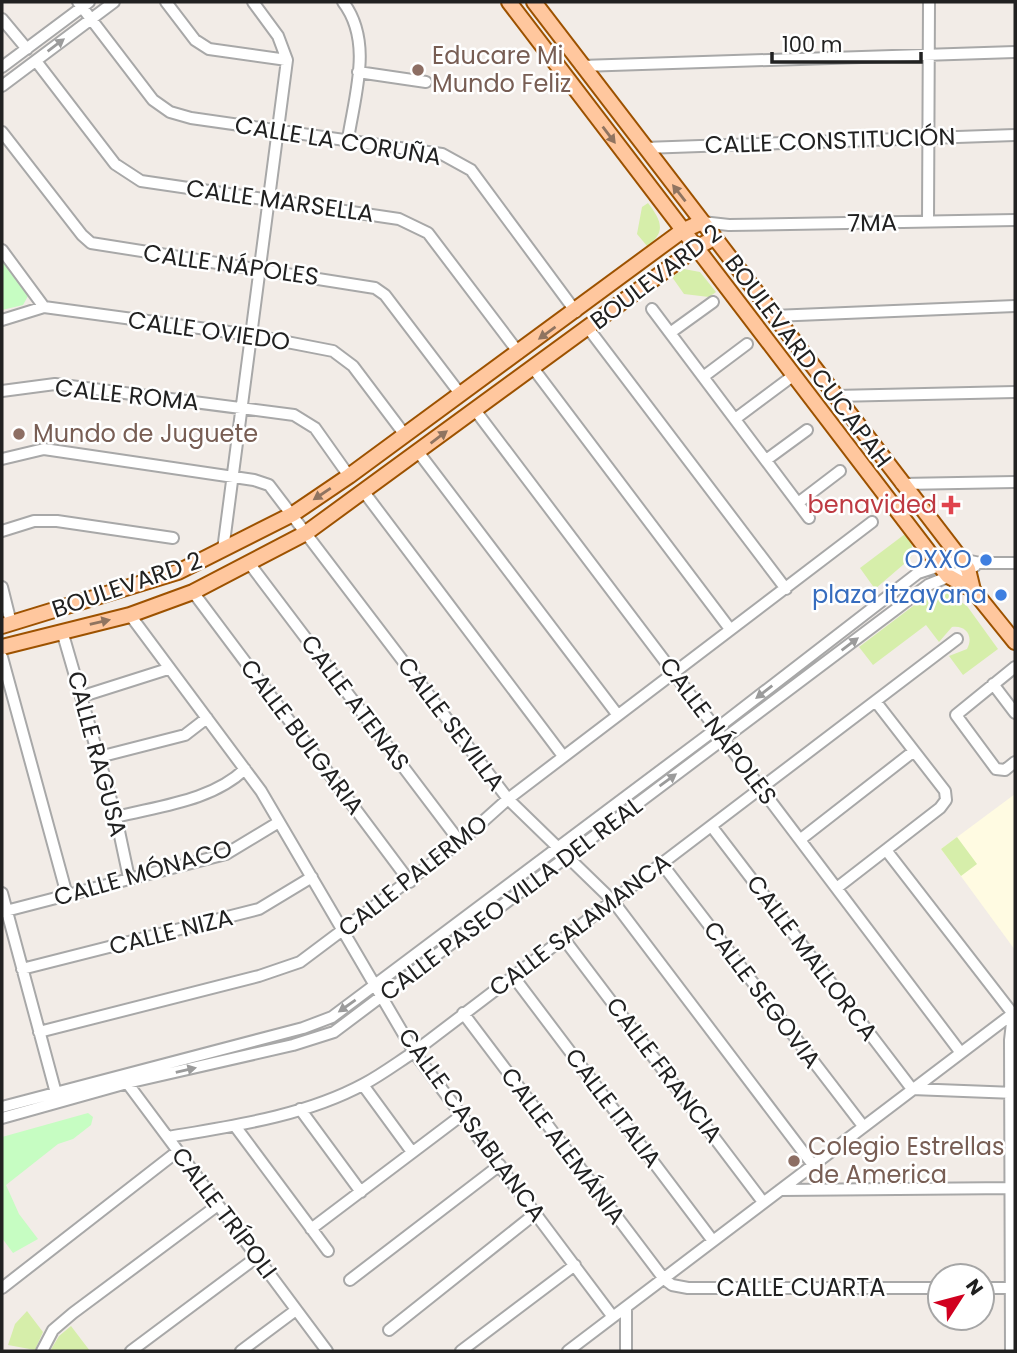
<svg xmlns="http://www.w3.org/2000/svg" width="1017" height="1353" font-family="Poppins,sans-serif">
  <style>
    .education { fill: #fffbe2 }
    .grass { fill: #d6eeaa }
    .park { fill: #c6fdc2 }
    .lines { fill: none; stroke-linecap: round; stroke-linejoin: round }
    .minor-casing { stroke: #a8a8a8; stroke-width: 14 }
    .major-casing { stroke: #9d5200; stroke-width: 18 }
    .minor { stroke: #fff; stroke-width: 10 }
    .major { stroke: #ffc79e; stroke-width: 14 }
    .oneway { fill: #9b9b9b }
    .oneway2 { fill: #907460 }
    .education-dot { fill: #8d6e63; stroke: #fff; stroke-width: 2.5 }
    .health-dot { fill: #e0444e; stroke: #fff; stroke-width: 2.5 }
    .shop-dot { fill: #3f7fe0; stroke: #fff; stroke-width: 2.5 }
    .labels { text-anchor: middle; stroke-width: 5; stroke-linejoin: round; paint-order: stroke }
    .education-label { font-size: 24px; fill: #785e54; stroke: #fff; text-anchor: start }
    .street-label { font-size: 24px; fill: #212121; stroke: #fff }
    .health-label { font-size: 24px; fill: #be3a42; stroke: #fff; text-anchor: end }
    .shop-label { font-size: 24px; fill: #366cbe; stroke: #fff; text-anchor: end }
  </style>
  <rect width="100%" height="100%" fill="#f2ece7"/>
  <path class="education" d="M1015,794V950L941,849Z"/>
  <path class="grass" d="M648,203C661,220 667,232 647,246L637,234L642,207Z
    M684,269L700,272L716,292L709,297L684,294L672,277Z
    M905,534L912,545L911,558L875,589L860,568Z
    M943,590L967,606L998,649L963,675L949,656L967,649C974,636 966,625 952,627L939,642L926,625L873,665L859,647L921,600Z
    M957,837L977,864L961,876L941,849Z
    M27,1311L43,1332L35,1350L8,1345L15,1324Z
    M71,1326L90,1351H50L59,1336Z"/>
  <path class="park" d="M2,261L28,296L23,305L2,310Z
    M88,1113L93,1117L91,1125L73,1139L58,1144L6,1185L19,1214L38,1239L13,1253L2,1238V1137Z"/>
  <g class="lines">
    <g class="minor-casing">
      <path id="minor" d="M78,2L153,100L170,112L191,118L442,154L471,170L576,312
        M166,2L195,40L209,49L287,60
        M343,2C373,41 355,94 348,139
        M2,19L27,49
        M36,61L115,164L141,181L399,219L428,233L519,353
        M581,66L1015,52
        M2,67L89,2
        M358,72L426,82
        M2,86L114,2
        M2,132L82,235L91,243L375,288L385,295L461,395
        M644,148L1015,135
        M702,222L729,225L1015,220
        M928,222L929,2
        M2,250L44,307
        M652,309L809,518
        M773,316L1015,306
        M2,320L44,307L251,335L333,351L353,366L405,435
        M588,328L786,589
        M670,333L713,302
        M533,368L730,629
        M703,377L747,344
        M2,391L55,384L294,415L315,428L349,476
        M834,396L1015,392
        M475,410L961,1053
        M735,419L794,375
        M419,453L617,714
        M2,459L44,449L254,480L269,485L508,799L613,901L813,1165
        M766,460L807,430
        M901,484L1015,482
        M364,492L563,756
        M798,503L840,471
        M2,531L34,521H57L173,538
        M223,550L287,60L278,36L253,2
        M249,563L460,842
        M2,587L11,623
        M193,592L410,882
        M130,615L261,791L414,1052L613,1317
        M62,631L116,817L129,878
        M2,657L67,895
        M1015,667L956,715L996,769L1005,770L1015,762
        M993,684L1015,713
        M83,696L168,669
        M99,757L185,735L207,718
        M116,817C159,806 212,801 245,769
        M712,827L912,1089L1015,1093
        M801,839L914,751
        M886,850L1013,1014L1010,1040L1011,1351
        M662,864L863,1126
        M838,887L940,808L946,800L945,791L876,702
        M2,893L57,1097
        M2,912L226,854L279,822
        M564,939L763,1202
        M22,969L259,909L312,877
        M513,976L713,1241
        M463,1013L664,1279L672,1285L688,1288H940
        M39,1032L259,976L300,962L460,842L508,799L872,522
        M125,1080L327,1351
        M363,1085L412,1152
        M2,1107L303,1028L332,1017L716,729L918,573L961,559L980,563H1015
        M300,1109L361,1192
        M2,1118L127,1083L293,1045L334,1032L928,585L975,566
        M235,1126L328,1251
        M168,1137C233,1126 305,1116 364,1084C381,1075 397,1063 414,1052L957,639
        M780,1190L1015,1188
        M311,1229L462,1115
        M350,1280L500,1165
        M2,1288L178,1151
        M982,1288H1014
        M626,1307V1351
        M389,1330L536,1213
        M42,1351L53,1330L73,1313L218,1205
        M131,1351L257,1257
        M241,1351L296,1310
        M461,1351L575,1265
        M568,1351L1015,1012"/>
    </g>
    <g class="major-casing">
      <path id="major" d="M509,2L928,551L948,576L973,590L1015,642
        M534,2L961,559L968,569L973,590
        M2,626L178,572L293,514L349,476L682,231L702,222
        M2,647L130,615L193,592L306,533L696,248L714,238"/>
    </g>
    <use href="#minor" class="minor"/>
    <use href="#major" class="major"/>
  </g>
  <defs><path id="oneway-solid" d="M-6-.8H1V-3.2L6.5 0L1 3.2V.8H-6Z" transform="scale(1.75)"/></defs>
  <g class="oneway">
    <use href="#oneway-solid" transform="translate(56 45) rotate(-37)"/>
    <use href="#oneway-solid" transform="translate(850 644) rotate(-37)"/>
    <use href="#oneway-solid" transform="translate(764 692) rotate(142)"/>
    <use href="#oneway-solid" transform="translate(668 780) rotate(-36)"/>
    <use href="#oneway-solid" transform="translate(347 1006) rotate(145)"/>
    <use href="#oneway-solid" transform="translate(186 1070) rotate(-13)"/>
  </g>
  <g class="oneway2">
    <use href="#oneway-solid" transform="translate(609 135) rotate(53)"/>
    <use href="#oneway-solid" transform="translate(679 193) rotate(-128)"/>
    <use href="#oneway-solid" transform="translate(547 333) rotate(144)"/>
    <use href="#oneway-solid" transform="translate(439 437) rotate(-37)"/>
    <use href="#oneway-solid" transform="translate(322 494) rotate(146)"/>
    <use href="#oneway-solid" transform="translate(100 622) rotate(-13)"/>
  </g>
  <g class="education-dot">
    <circle cx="418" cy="70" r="7"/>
    <circle cx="19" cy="434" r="7"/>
    <circle cx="794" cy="1161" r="7"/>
  </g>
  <path class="health-dot" d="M947.5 494.5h7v7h7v7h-7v7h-7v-7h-7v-7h7z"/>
  <g class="shop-dot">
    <circle cx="986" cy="560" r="7"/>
    <circle cx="1001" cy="595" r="7"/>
  </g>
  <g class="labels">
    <g class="education-label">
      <text x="432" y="64">Educare Mi<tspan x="432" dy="28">Mundo Feliz</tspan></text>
      <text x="33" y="442">Mundo de Juguete</text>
      <text x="808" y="1155">Colegio Estrellas<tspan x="808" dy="28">de America</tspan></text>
    </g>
    <g class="street-label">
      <text transform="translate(338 141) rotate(9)" y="8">CALLE LA CORUÑA</text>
      <text transform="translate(830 141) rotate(-2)" y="8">CALLE CONSTITUCIÓN</text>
      <text transform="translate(280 201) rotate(8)" y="8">CALLE MARSELLA</text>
      <text transform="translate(872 223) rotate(-1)" y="8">7MA</text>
      <text transform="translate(231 265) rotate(8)" y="8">CALLE NÁPOLES</text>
      <text transform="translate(656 277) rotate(-37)" y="8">BOULEVARD 2</text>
      <text transform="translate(209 331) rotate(8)" y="8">CALLE OVIEDO</text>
      <text transform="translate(808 361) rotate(53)" y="8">BOULEVARD CUCAPAH</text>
      <text transform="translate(127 395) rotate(6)" y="8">CALLE ROMA</text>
      <text transform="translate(127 585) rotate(-19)" y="8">BOULEVARD 2</text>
      <text transform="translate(355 703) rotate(53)" y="8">CALLE ATENAS</text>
      <text transform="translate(451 724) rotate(53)" y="8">CALLE SEVILLA</text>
      <text transform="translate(718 731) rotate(53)" y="8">CALLE NÁPOLES</text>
      <text transform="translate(302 737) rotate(53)" y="8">CALLE BULGARIA</text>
      <text transform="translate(97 754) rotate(75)" y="8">CALLE RAGUSA</text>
      <text transform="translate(143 873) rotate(-16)" y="8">CALLE MÓNACO</text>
      <text transform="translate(413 876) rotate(-38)" y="8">CALLE PALERMO</text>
      <text transform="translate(511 899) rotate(-37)" y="8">CALLE PASEO VILLA DEL REAL</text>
      <text transform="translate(580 925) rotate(-37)" y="8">CALLE SALAMANCA</text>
      <text transform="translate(171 932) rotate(-14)" y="8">CALLE NIZA</text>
      <text transform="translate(812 958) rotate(53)" y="8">CALLE MALLORCA</text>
      <text transform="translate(762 995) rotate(53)" y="8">CALLE SEGOVIA</text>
      <text transform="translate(664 1070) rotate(53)" y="8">CALLE FRANCIA</text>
      <text transform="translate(613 1108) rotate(53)" y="8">CALLE ITALIA</text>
      <text transform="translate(472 1125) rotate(54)" y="8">CALLE CASABLANCA</text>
      <text transform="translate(563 1146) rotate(53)" y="8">CALLE ALEMÁNIA</text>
      <text transform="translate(224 1213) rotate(53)" y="8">CALLE TRÍPOLI</text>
      <text x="801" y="1296">CALLE CUARTA</text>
    </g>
    <g class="health-label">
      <text x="937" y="513">benavided</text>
    </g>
    <g class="shop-label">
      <text x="972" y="568">OXXO</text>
      <text x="987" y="603">plaza itzayana</text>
    </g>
  </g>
  <rect width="1017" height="1353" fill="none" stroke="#212121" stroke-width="7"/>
  <g transform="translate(961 1297) rotate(54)"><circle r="33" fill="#ffffff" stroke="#a6a6a6" stroke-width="2"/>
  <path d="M0-5L12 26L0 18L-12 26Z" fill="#d1001f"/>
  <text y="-10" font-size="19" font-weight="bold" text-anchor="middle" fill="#212121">N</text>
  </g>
  <path d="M772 52v10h149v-10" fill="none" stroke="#212121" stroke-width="3.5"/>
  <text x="782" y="52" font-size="21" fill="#212121" stroke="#ffffff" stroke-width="5" paint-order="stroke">100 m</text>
</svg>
